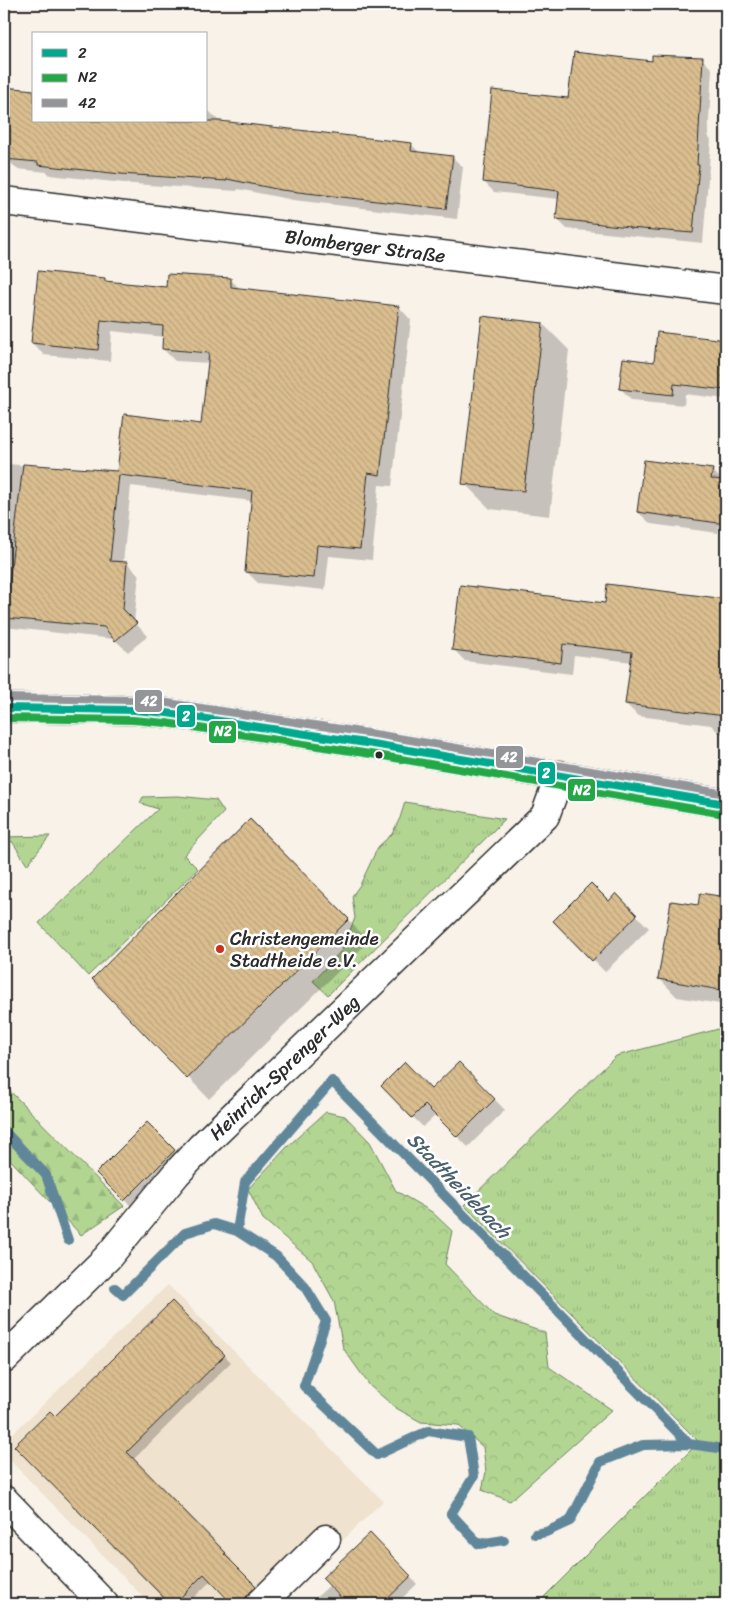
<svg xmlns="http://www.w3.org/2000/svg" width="730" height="1608" font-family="Sriracha,sans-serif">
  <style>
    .built { fill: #efe2ce }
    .grass { fill: url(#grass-tufts); stroke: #6e805e }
    .forest { fill: url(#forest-firs); stroke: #6e805e }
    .park { fill: url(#park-crowns); stroke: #6e805e }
    .shadow { fill: #0003 }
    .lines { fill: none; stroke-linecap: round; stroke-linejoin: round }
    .stream { stroke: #60869a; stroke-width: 10 }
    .building { fill: url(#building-back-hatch); stroke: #2b2b2b }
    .minor-casing { stroke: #2b2b2b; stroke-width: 31 }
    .minor { stroke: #fff; stroke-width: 28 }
    .bus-1-casing { stroke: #fff; stroke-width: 11 }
    .bus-2-casing { stroke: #fff; stroke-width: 11 }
    .bus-3-casing { stroke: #fff; stroke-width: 11 }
    .bus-1 { stroke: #00a88e; stroke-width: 8 }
    .bus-2 { stroke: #24a847; stroke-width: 8 }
    .bus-3 { stroke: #949599; stroke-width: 8 }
    .bus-dot { fill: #2b2b2b; stroke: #fff; stroke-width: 2 }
    .poi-dot { fill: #c8321e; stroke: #fff; stroke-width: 2 }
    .labels { text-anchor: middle; stroke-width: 5; stroke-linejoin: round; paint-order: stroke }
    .street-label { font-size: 19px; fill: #2b2b2b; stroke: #fff }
    .poi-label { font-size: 19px; fill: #2b2b2b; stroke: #fff; text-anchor: start }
    .water-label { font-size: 20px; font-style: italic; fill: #4a606c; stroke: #fff }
    .line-badge { stroke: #fff; stroke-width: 2 }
    .badge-label { font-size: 14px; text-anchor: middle; font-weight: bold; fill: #fff }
  </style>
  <defs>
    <pattern id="grass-tufts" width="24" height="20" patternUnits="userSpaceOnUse" patternTransform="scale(1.25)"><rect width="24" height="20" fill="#b2d692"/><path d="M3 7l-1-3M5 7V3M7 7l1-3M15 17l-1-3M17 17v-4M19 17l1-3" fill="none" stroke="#99b87e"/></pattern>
    <pattern id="forest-firs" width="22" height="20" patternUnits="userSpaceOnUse" patternTransform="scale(1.25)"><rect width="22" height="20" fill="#b2d692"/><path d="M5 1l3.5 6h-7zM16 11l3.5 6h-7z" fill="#99b87e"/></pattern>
    <pattern id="park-crowns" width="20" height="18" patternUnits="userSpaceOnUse" patternTransform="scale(1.25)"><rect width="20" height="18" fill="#b2d692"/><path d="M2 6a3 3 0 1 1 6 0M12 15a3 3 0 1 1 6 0" fill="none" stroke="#99b87e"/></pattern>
    <pattern id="building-back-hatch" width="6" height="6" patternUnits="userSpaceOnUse" patternTransform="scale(1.25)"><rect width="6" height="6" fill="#dabe8f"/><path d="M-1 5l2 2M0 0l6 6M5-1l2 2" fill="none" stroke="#bba37c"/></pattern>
  </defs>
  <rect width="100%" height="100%" fill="#f8f2e9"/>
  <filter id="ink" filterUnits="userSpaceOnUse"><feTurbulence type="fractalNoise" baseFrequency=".02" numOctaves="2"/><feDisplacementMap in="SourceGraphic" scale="10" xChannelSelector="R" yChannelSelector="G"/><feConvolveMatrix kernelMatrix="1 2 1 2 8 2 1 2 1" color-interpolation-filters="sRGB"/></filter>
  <g filter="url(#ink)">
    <path class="built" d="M168,1285L383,1501L339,1544L322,1527L245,1604H150L4,1454V1442Z"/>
    <path class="grass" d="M178,796L216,800L224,812L184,855L198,869L88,976L39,923L158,809L140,803L143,797Z
      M405,802L505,819L328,995L313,981L342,950L355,918L352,896L360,885L378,847L392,834L400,818Z
      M50,836L27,865L12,841L4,849V837Z
      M726,1027V1604H537L699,1442L464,1205L616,1056Z"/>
    <path class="forest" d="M4,1085L124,1206L81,1235L4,1153Z"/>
    <path class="park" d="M326,1112L345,1116L370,1142L396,1191L432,1212L452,1231L445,1264L494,1315L545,1333L549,1367L612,1410L510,1501L482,1490L486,1472L483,1447L458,1425L421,1422L396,1408L370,1386L343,1348L334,1301L312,1261L263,1219L248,1189L288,1146Z"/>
    <path class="shadow" d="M702,59L712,69L708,137L711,140L703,243L567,229L557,219L559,199L494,192L484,182L569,99Z
      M4,88L34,91V121H206V111L210,112L221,123L411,144L420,153L452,157L463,167L457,219L293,200L238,189L237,191L133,184L50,175L47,172L17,169L10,162L4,161Z
      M104,279L107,282L167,288L231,280L240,289L399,307L411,320L392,486L379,485L372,560L329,556L325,590L258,583L246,571L252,501L131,486L123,563H127L139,575L134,622L148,636L128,652L114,639L4,627V413L11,420L7,464L118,473L202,425L209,363L175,361L163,349L164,337L112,331L110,361L44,355L32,343Z
      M543,324L569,350L550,516L490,509L464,483Z
      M659,334L726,341V399L685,394L684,405L632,400L621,389L655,363Z
      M712,470L724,482L718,533L651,524L638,512Z
      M726,595V734L719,733L711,725L638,716L626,704L632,662L574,655L572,674L465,661L453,649L606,604L725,600Z
      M250,821L369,941L209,1099L94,979Z
      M701,894L726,899V1005L677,997L660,979L699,907Z
      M616,895L649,928L605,972L555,921L609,902Z
      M459,1063L505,1110L468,1147L436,1115L423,1127L382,1086L431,1091Z
      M147,1124L180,1157L131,1206L98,1173Z
      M172,1302L231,1362L133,1460L232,1560L230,1561L262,1593L253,1604H233L211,1581L187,1604H172L16,1446L55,1418Z
      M370,1535L417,1584L396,1604H309L330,1585Z"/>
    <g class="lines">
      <path class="stream" d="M4,1131L46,1175L68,1240
        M237,1231L245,1182L332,1081L689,1444L726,1449
        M115,1288L123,1295L185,1233L214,1224L237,1231L276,1256L305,1287L326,1321L304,1386L377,1455L428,1431L468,1437L474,1476L451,1514L479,1544L504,1540
        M535,1534L546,1532L570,1521L600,1462L643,1445L689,1444"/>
    </g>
    <path class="building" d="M574,52L652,61V55L703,57L697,165H699L693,233L629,228V227L556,219L559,191L483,182L492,90L568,98Z
      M4,87L34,90V121H220L412,143L411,151L453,156L446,209L281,190L227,179V181L121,174L38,165V162L4,159Z
      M38,271L105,278V281L166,287L167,274L231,278V287L399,306L380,475L368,473L360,549L317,545L314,578L245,572L252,491L119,475L110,561L127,562L123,609L137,623L115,641L104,627L5,618L23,464L117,471L124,414L201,424L209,353L162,349L163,326L101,320L98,350L31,343Z
      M482,316L543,323L524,491L462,484Z
      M657,332L726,340V390L674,384L673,395L619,389L623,358L654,362Z
      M644,460L713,469L711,479L726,480V524L637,512Z
      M607,584L726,599V716L625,704L632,652L563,644L561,663L452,650L460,585L605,603Z
      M250,819L349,919L187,1079L92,979Z
      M591,883L609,901L616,893L637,915L592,961L553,921Z
      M700,893L726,897V991L658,979L671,901L698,905Z
      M405,1062L431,1089L459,1062L495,1099L457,1137L425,1105L412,1118L381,1086Z
      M147,1122L175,1150L124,1201L96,1173Z
      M172,1301L225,1355L127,1452L226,1553L224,1554L256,1586L240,1604H232L204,1574L174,1604H170L14,1446L50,1411L55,1416Z
      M370,1533L411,1576L382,1604H347L322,1578Z"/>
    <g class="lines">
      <g class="minor-casing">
        <g id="minor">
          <path id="s1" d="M4,201L726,290"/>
          <path d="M4,708L134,710L167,713L379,745L726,804"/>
          <path id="s2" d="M4,1359L107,1258L176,1174L201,1147L545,816L560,775"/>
          <path d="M4,1500L104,1604"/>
          <path d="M260,1604L326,1539"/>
        </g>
      </g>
      <use href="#minor" class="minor"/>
      <g class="bus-1-casing">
        <path id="bus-1" d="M4,708L134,710L167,713L379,745L726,804"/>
      </g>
      <g class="bus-2-casing">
        <path id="bus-2" d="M4,718L133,720L166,723L377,755L724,814"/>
      </g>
      <g class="bus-3-casing">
        <path id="bus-3" d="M4,698L134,700L168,703L381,735L726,794"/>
      </g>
      <use href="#bus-1" class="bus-1"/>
      <use href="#bus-2" class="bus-2"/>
      <use href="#bus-3" class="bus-3"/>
    </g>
  </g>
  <circle class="bus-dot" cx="379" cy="755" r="4.5"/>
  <circle class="poi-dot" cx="220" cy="949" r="5"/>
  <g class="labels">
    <g class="street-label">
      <text dy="7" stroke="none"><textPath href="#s1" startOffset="364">Blomberger Straße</textPath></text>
      <text dy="7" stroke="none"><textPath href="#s2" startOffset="405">Heinrich-Sprenger-Weg</textPath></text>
    </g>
    <g class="poi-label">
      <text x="230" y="945">Christengemeinde<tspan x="230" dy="22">Stadtheide e.V.</tspan></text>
    </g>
    <g class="water-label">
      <text transform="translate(459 1185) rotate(46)" y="7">Stadtheidebach</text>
    </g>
  </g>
  <g class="line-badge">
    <rect x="134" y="689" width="29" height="24" rx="5" fill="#949599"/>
    <rect x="176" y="704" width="20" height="24" rx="5" fill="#00a88e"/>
    <rect x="208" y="720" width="29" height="24" rx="5" fill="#24a847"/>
    <rect x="495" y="745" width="29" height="24" rx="5" fill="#949599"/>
    <rect x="537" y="761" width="19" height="24" rx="5" fill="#00a88e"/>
    <rect x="567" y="778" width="29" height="24" rx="5" fill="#24a847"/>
  </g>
  <g class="badge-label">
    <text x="149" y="706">42</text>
    <text x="186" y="721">2</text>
    <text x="223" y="736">N2</text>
    <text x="509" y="762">42</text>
    <text x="546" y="778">2</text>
    <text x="582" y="795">N2</text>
  </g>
  <rect width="730" height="1608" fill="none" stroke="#fff" stroke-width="20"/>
  <rect x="10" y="10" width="710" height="1588" fill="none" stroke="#2b2b2b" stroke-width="2" filter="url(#ink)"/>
  <rect x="32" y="32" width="175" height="90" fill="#ffffff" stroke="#aaaaaa"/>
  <rect x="42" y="49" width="25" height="8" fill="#00a88e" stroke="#aaaaaa"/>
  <text x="78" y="58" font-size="15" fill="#2b2b2b">2</text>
  <rect x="42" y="74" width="25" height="8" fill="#24a847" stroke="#aaaaaa"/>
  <text x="78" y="82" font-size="15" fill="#2b2b2b">N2</text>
  <rect x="42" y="99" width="25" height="8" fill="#949599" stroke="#aaaaaa"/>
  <text x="78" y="108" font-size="15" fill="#2b2b2b">42</text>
</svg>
